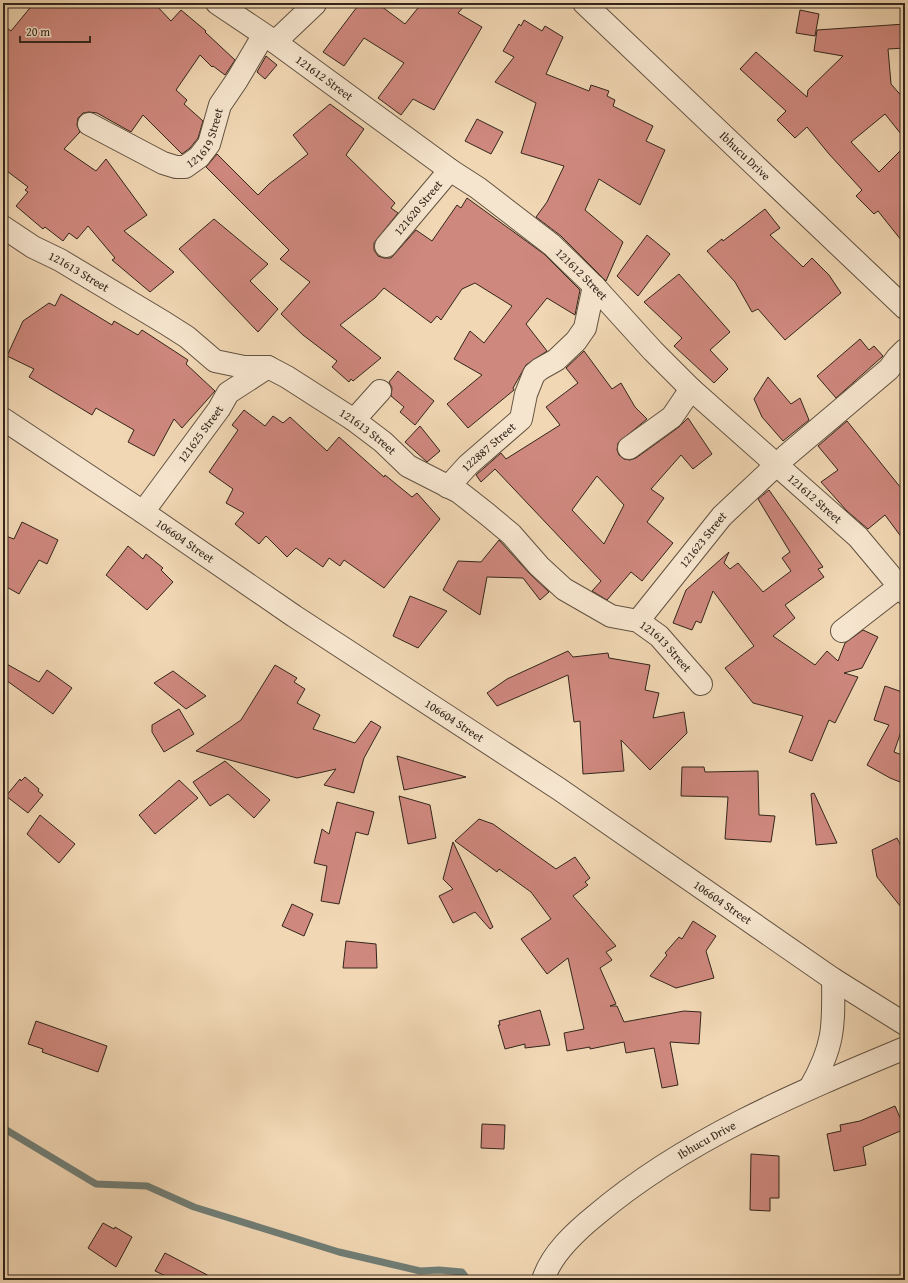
<svg xmlns="http://www.w3.org/2000/svg" width="908" height="1283" font-family="'Gentium Book Plus',serif">
  <style>
    .lines { fill: none; stroke-linecap: round; stroke-linejoin: round }
    .stream { stroke: #717e76; stroke-width: 7 }
    .building { fill: #cf887e; stroke: #32261b; fill-rule: evenodd }
    .street-casing { stroke: #625241; stroke-width: 24 }
    .street { stroke: #f6e5ce; stroke-width: 22 }
    .labels { text-anchor: middle; stroke-width: 3; stroke-linejoin: round; paint-order: stroke }
    .street-label { font-size: 12px; fill: #32261b; stroke: #f6e5ce }
  </style>
  <rect width="100%" height="100%" fill="#f1d7b4"/>
  <filter id="stains"><feTurbulence type="fractalNoise" baseFrequency=".005" numOctaves="4"/><feColorMatrix values="0 0 0 0 .2 0 0 0 0 .09 0 0 0 0 .02 0 0 0 .5 -.17"/></filter>
  <radialGradient id="worn" r=".72"><stop offset=".6" stop-color="#630" stop-opacity="0"/><stop offset="1" stop-color="#630" stop-opacity=".3"/></radialGradient>
  <g class="lines">
    <path class="stream" d="M3,1128L96,1184L147,1186L194,1207L339,1252L420,1271L439,1270L462,1272L468,1280"/>
  </g>
  <path class="building" d="M34,3H154L171,21L181,10L206,31L205,32L235,60L225,75L213,66L212,67L200,55L176,90L187,100L184,104L203,121L198,138L190,148L182,154L143,115L131,132L97,113L89,112L83,113L78,118L77,125L80,132L64,149L96,171L106,159L147,215L124,231L174,272L150,292L112,260L115,258L88,226L77,239L69,233L63,241L45,227L43,229L16,206L28,192L25,190L28,187L3,168V25L11,31Z
    M360,3H377L405,24L422,3H467L458,13L482,27L434,110L413,99L401,115L378,98L404,63L364,38L344,66L323,52Z
    M800,10L819,14L815,36L796,33Z
    M524,20L542,31L545,26L563,37L546,74L589,91L591,85L609,91L607,96L615,100L613,106L653,126L646,141L665,150L640,205L599,179L585,210L623,242L606,281L561,236L536,217L547,202L564,166L521,153L536,103L495,82L514,57L503,51L519,24L521,26Z
    M905,24V48L888,49L891,84L905,100V139L885,114L851,142L879,172L905,146V245L878,211L874,214L856,196L862,190L829,154L807,127L795,138L777,120L786,111L740,69L756,52L807,97L808,90L843,56L814,51L817,30Z
    M266,56L277,65L265,79L257,72Z
    M330,104L364,129L346,155L395,203L391,208L398,213L374,243V250L378,256L384,258H391L416,230L432,241L457,205L461,208L467,198L544,254L580,290L575,315L547,298L526,324L547,351L526,365L513,388L514,390L468,428L447,404L482,375L454,359L470,331L484,343L512,306L475,283L462,289L441,320L437,316L431,323L384,288L375,298L340,325L381,358L353,381L351,379L349,382L332,367L337,361L303,335L281,314L310,282L280,259L289,250L206,167L217,154L258,195L269,184L308,154L293,135Z
    M477,119L503,132L491,154L465,141Z
    M765,209L780,228L770,235L803,267L812,258L829,275L841,293L785,340L758,309L752,312L735,282L707,251L722,239L723,241Z
    M214,219L268,264L250,281L278,309L258,332L179,249Z
    M647,235L670,254L638,296L617,276Z
    M679,274L730,332L710,350L728,369L714,383L674,346L682,338L644,302Z
    M61,294L112,325L114,321L138,335L142,330L188,360L186,364L215,391L182,428L174,419L154,456L128,442L134,430L96,408L92,415L29,377L34,369L7,356L23,321L49,303L55,306Z
    M860,339L869,350L874,346L883,356L836,398L817,376Z
    M584,351L612,389L621,383L635,407L647,419L618,443L617,450L619,455L624,459L630,460L636,458L679,427L688,418L712,454L693,469L681,455L651,489L664,498L647,522L673,543L642,581L631,572L607,600L592,591L601,581L495,469L481,482L476,475L501,453L506,459L560,425L546,407L578,383L566,368ZM597,476L624,505L604,544L572,510Z
    M398,371L434,401L415,425L400,412L404,407L391,396L392,388L389,382Z
    M768,377L791,404L800,398L809,420L783,441L762,417L754,399Z
    M244,410L265,426L273,416L283,423L290,417L327,451L339,437L384,477L385,475L412,497L417,493L440,519L384,588L344,560L340,566L329,558L323,567L296,548L287,557L266,536L259,544L235,524L244,513L226,503L233,489L209,472L238,430L232,425Z
    M847,421L905,493V542L885,515L868,529L847,511L821,482L838,470L818,446Z
    M420,426L440,451L427,462L405,442Z
    M769,490L823,567L818,569L824,577L785,605L795,618L773,636L815,665L827,651L838,661L845,643L863,630L878,637L862,668L844,673L858,677L835,723L829,720L812,761L789,752L803,716L753,703L725,668L754,646L713,591L701,623L696,621L692,630L673,623L686,590L729,552L724,563L730,569L738,563L763,592L791,571L782,558L790,552L758,499Z
    M22,522L58,540L47,564L39,560L19,594L3,585V535L14,539Z
    M499,540L530,574L549,592L540,600L523,578L487,577L480,615L443,590L458,561L481,562Z
    M128,546L143,559L146,554L163,568L161,570L173,582L147,610L106,575Z
    M410,596L447,611L418,648L393,636Z
    M568,651L573,657L608,653L609,658L650,665L645,690L659,693L653,718L684,712L687,733L650,770L621,740L624,771L583,774L580,721L574,722L568,675L497,706L487,693L507,679Z
    M3,662L39,682L47,670L72,688L53,714L3,678Z
    M275,665L297,678L294,682L305,689L297,703L320,715L313,729L355,743L371,721L381,727L364,758L354,793L324,785L336,769L297,778L196,751L241,720Z
    M173,671L206,696L186,709L154,683Z
    M885,686L905,693V720L894,752L905,756V784L890,778L867,765L889,725L874,720Z
    M179,709L194,734L164,752L152,732V725Z
    M397,756L466,777L404,790Z
    M225,761L270,800L254,818L228,794L210,806L193,782Z
    M682,767H704L705,772L758,771L759,815L775,816L771,842L725,839L728,797L681,796Z
    M25,777L39,789L38,791L43,795L28,813L6,796L20,779L21,781Z
    M179,780L198,798L155,834L139,815Z
    M814,793L837,843L816,845L811,794Z
    M399,796L430,805L436,838L408,844Z
    M337,802L374,812L368,835L356,832L339,904L321,901L327,866L314,863L322,829L329,834Z
    M40,815L75,844L59,863L27,834Z
    M479,819L493,824L556,869L575,857L590,878L585,882L588,885L573,896L616,946L606,952L612,960L600,968L616,1004L610,1006H617L624,1022L684,1011L701,1012L699,1044L670,1042L678,1085L662,1088L654,1048L626,1053L624,1042L590,1049V1047L567,1051L564,1033L584,1029L568,958L547,974L521,939L551,919L531,892L499,869L497,872L455,841Z
    M897,838L905,854V912L877,877L872,850Z
    M453,842L493,927L490,929L475,912L453,923L439,896L453,889L443,879Z
    M292,904L313,914L304,936L282,926Z
    M693,921L716,936L706,951L714,978L676,988L650,976L667,955L665,953L679,937L682,939Z
    M346,941L376,944L377,968H343Z
    M540,1010L550,1045L525,1048V1044L505,1049L498,1025H500L499,1021Z
    M36,1021L107,1046L98,1072L42,1052L43,1049L28,1044Z
    M895,1106L905,1129L863,1147L866,1165L834,1171L827,1134L841,1131L840,1125L860,1121Z
    M482,1124L505,1125L504,1149L481,1148Z
    M751,1154L779,1156V1198H770V1211L750,1210Z
    M103,1223L114,1229L115,1227L132,1237L116,1267L88,1248Z
    M165,1253L217,1280H174L155,1271Z"/>
  <g class="lines">
    <g class="street-casing">
      <g id="street">
        <path id="s1" d="M217,3L275,42L450,170L478,188L552,245L594,286L653,351L691,389L858,537L905,593"/>
        <path id="s2" d="M584,3L905,308"/>
        <path d="M275,42L315,4"/>
        <path id="s3" d="M89,124L163,163L176,167H185L199,157L209,144L220,105L237,80L263,36"/>
        <path id="s4" d="M3,227L33,247L60,260L165,323L187,337L215,361L244,367H268L287,377L354,420L383,442L408,466L459,492L487,514L511,534L539,566L564,589L611,616L638,621L659,636L701,684"/>
        <path id="s5" d="M386,246L450,170"/>
        <path id="s6" d="M3,419L143,512L294,616L559,789L833,979L905,1024"/>
        <path d="M354,420L380,391"/>
        <path d="M629,448L672,417L691,389"/>
        <path id="s7" d="M448,487L468,465L521,419L526,394L534,374L540,369L556,360L576,341L585,328L594,286"/>
        <path id="s8" d="M143,512L219,409L228,393L268,367"/>
        <path id="s9" d="M638,621L722,516L786,456L889,369L897,358L905,350"/>
        <path d="M842,631L900,586"/>
        <path d="M810,1088C834,1046 834,1027 833,979"/>
        <path id="s10" d="M543,1280C551,1254 575,1232 596,1215C686,1139 797,1093 905,1048"/>
      </g>
    </g>
    <use href="#street" class="street"/>
  </g>
  <g class="labels">
    <g class="street-label">
      <text dy="4" stroke="none"><textPath href="#s1" startOffset="131">121612 Street</textPath></text>
      <text dy="4" stroke="none"><textPath href="#s3" startOffset="143">121619 Street</textPath></text>
      <text dy="4" stroke="none"><textPath href="#s2" startOffset="222">Ibhucu Drive</textPath></text>
      <text dy="4" stroke="none"><textPath href="#s5" startOffset="50">121620 Street</textPath></text>
      <text dy="4" stroke="none"><textPath href="#s4" startOffset="88">121613 Street</textPath></text>
      <text dy="4" stroke="none"><textPath href="#s1" startOffset="455">121612 Street</textPath></text>
      <text dy="4" stroke="none"><textPath href="#s4" startOffset="424">121613 Street</textPath></text>
      <text dy="4" stroke="none"><textPath href="#s8" startOffset="97">121625 Street</textPath></text>
      <text dy="4" stroke="none"><textPath href="#s7" startOffset="57">122887 Street</textPath></text>
      <text dy="4" stroke="none"><textPath href="#s1" startOffset="779">121612 Street</textPath></text>
      <text dy="4" stroke="none"><textPath href="#s9" startOffset="104">121623 Street</textPath></text>
      <text dy="4" stroke="none"><textPath href="#s6" startOffset="219">106604 Street</textPath></text>
      <text dy="4" stroke="none"><textPath href="#s4" startOffset="797">121613 Street</textPath></text>
      <text dy="4" stroke="none"><textPath href="#s6" startOffset="543">106604 Street</textPath></text>
      <text dy="4" stroke="none"><textPath href="#s6" startOffset="867">106604 Street</textPath></text>
      <text dy="4" stroke="none"><textPath href="#s10" startOffset="219">Ibhucu Drive</textPath></text>
    </g>
  </g>
  <rect width="908" height="1283" fill="none" stroke="#f1d7b4" stroke-width="16"/>
  <rect x="4" y="4" width="900" height="1275" fill="none" stroke="#32261b" stroke-width="2"/>
  <rect x="8" y="8" width="892" height="1267" fill="none" stroke="#32261b"/>
  <path d="M20 36v6h70v-6" fill="none" stroke="#32261b" stroke-width="2"/>
  <text x="26" y="36" font-size="12" fill="#32261b" stroke="#f6e5ce" stroke-width="3" paint-order="stroke">20 m</text>
  <rect width="100%" height="100%" filter="url(#stains)"/>
  <rect width="100%" height="100%" fill="url(#worn)"/>
</svg>
